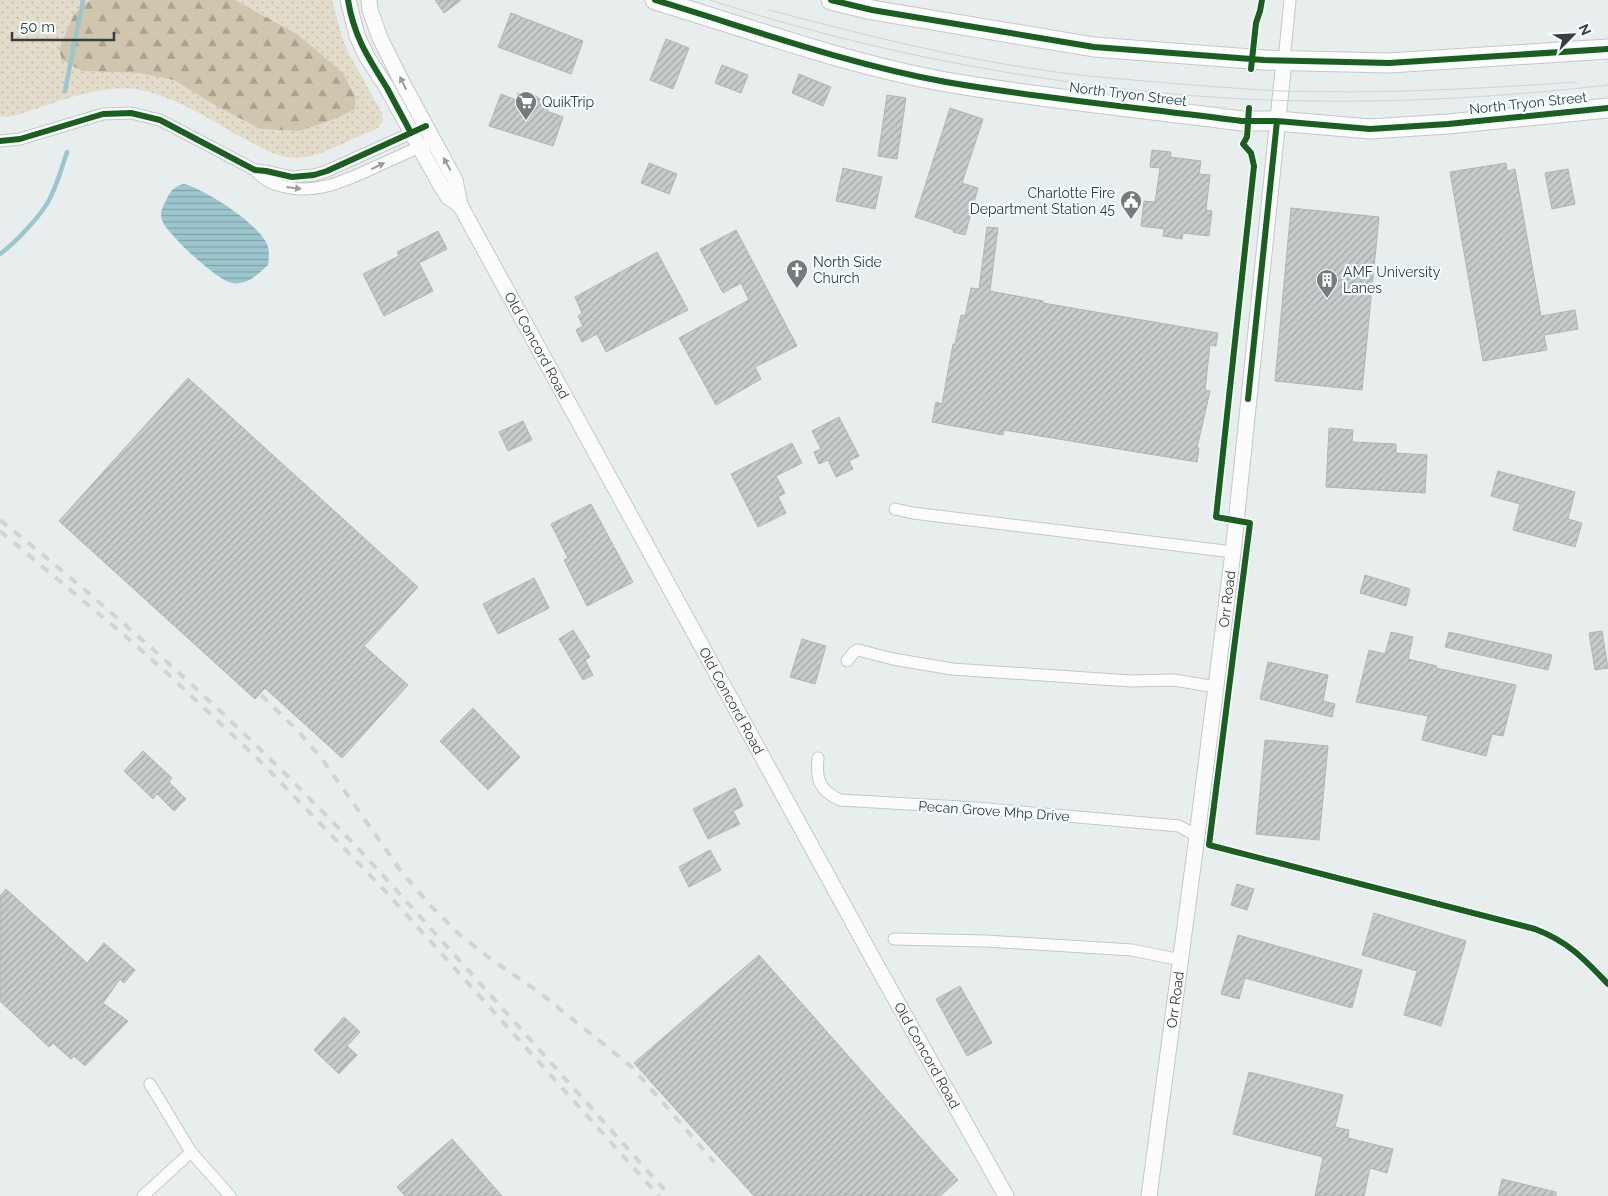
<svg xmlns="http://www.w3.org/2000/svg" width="1608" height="1196" font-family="Raleway,sans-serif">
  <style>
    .grass { fill: url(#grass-dots) }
    .forest { fill: url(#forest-firs) }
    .water { fill: url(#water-rules) }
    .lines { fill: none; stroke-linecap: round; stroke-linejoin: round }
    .stream { stroke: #9cc6cd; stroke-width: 4.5 }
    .building { fill: url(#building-hatch); stroke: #b2b5b6 }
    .minor-casing { stroke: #c4c8c9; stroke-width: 13 }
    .tertiary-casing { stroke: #c4c8c9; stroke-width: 17 }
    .primary-casing { stroke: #c4c8c9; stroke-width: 21 }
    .minor { stroke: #fcfcfc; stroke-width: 11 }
    .tertiary { stroke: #fcfcfc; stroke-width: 15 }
    .primary { stroke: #fcfcfc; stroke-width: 19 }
    .tram { stroke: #d2d3d3; stroke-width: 1 }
    .rail { stroke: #d2d3d3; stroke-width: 4; stroke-dasharray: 9 9; stroke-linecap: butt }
    .cycleway-casing { stroke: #f3fcfe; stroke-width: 9 }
    .cycleway { stroke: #1b5e20; stroke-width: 6 }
    .oneway { fill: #9a9c9c }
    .labels { text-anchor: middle; stroke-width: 4.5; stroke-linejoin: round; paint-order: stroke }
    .street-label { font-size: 14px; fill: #393d3d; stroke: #f3fcfe }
    .poi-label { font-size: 14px; fill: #393d3d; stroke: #f3fcfe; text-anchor: start }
  </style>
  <defs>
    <pattern id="grass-dots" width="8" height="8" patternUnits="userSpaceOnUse" patternTransform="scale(1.25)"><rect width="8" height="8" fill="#e4dcca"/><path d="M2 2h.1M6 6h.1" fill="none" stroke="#c4beae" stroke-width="1.8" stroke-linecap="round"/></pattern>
    <pattern id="forest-firs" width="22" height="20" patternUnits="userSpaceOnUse" patternTransform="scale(1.25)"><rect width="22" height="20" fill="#d0c5af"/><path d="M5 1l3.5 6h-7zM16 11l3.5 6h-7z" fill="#aaa190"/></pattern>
    <pattern id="water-rules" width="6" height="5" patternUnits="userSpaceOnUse" patternTransform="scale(1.25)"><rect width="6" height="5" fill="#9cc6cd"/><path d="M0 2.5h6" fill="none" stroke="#80a2a8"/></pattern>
    <pattern id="building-hatch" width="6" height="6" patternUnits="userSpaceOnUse" patternTransform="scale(1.25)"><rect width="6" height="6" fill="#c8cbcc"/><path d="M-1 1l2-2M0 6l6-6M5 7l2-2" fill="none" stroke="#a3a6a7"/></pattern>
  </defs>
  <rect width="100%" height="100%" fill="#e8edee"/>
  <path class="grass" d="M0,0H90L74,14L62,60L82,71L139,73L175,80L213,104L297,34L235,0H332L342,37L348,52L382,113L383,121L378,128L326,151C314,156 301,159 288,157C272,155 257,145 243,138C209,119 175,96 136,89C99,84 49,105 14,116L0,117Z"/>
  <path class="forest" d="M90,0H235L297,34L342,72L355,96V109L335,119L299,131L261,129L213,104L174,80L139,73L82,71L62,60L59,49L74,14Z"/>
  <path class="water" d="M184,184C206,190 254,221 266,242C270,249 269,257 268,265C260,272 251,282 240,283C237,284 231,283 229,282C215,278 166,233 162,220C159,212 164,205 167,198C171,190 175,186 184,184Z"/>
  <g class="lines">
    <path class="stream" d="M65,91L83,0
      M0,254C15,243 44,213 51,196C58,182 62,167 67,152"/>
  </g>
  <path class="building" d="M435,0H461L444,13Z
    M511,13L583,41L571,74L498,47Z
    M666,39L689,48L673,89L650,80Z
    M722,65L748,75L741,93L715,83Z
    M799,74L831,87L823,106L792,93Z
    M518,93L536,96L549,106L547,111L563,117L553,146L489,126L501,94L516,100Z
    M887,95L906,98L897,159L878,156Z
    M950,108L983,119L962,183L978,188L965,235L953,232L954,230L915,217Z
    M1152,150L1171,152L1170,157L1201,161L1199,174L1210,175L1206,210L1212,211L1209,236L1183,233L1182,239L1163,236L1164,229L1141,226L1144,201L1155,202L1160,168L1150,167Z
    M649,163L677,174L669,194L641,183Z
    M1506,163L1507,171L1515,169L1541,316L1575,310L1578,329L1544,335L1547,350L1483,361L1450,172Z
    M843,168L882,177L875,209L836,201Z
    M1568,169L1575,204L1552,209L1545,173Z
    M1291,208L1379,217L1362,390L1275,381Z
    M987,227L998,228L990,291L1043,301V303L1218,333L1216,346L1210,345L1205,390L1210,391L1197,448H1199L1197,462L1004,430L1003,435L932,422L936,402L942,404L953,344H955L961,315L965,316L971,288L979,289Z
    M736,230L797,346L755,367L761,379L716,405L679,338L749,300L741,283L723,293L700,249Z
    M438,231L447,249L419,263L433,291L384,316L363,274L399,256L397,252Z
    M657,252L688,310L606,352L597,334L582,342L576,330L583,326L578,316L582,313L575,297Z
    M188,378L418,587L364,646L408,685L342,758L265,688L255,699L59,521Z
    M839,417L859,456L849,461L853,469L836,477L828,460L819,464L814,452L821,449L812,431Z
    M523,421L532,440L508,451L499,432Z
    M1329,428L1353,430L1352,442L1396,444V453L1427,455L1425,493L1326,487Z
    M792,443L802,463L776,476L785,493L778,497L786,513L758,527L731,474Z
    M1498,471L1575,492L1568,519L1582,523L1575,547L1513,530L1520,504L1491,496Z
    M591,504L633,582L587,606L564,560L568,558L551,524Z
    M1365,575L1410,589L1406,606L1360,593Z
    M534,578L549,608L498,634L483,604Z
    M573,630L590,657L585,660L593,675L583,680L559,639Z
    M1602,631L1608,668L1595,670L1589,633Z
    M1391,632L1413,637L1408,659L1437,666L1436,668L1516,685L1503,736L1492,734L1486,756L1422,740L1428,716L1356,702L1369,650L1385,654Z
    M1449,632L1552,655L1548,670L1445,647Z
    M802,639L826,646L815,684L790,677Z
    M1268,662L1328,675L1323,701L1335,704L1332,717L1260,699Z
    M473,708L520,757L488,790L440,741Z
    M1265,740L1328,746L1319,840L1256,834Z
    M143,751L172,778L169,782L186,799L174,811L157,794L153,799L124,771Z
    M735,788L743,806L733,811L740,824L708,839L693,809Z
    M710,850L721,870L689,887L679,867Z
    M1237,884L1254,889L1247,910L1231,905Z
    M6,889L87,963L104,943L135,970L124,983L120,979L103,1003L128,1021L85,1066L74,1056L71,1059L53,1043L49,1047L0,1001V896Z
    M1374,913L1466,941L1441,1026L1404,1015L1417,971L1362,955Z
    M1238,935L1362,970L1352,1008L1245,978L1239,999L1221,994Z
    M759,955L958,1180L940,1196H754L634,1063Z
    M960,986L992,1043L967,1056L936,999Z
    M344,1017L360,1032L347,1046L357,1055L339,1074L314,1050Z
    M1249,1072L1343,1095L1335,1127L1349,1130L1348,1138L1393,1149L1387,1173L1370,1168L1364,1196H1315L1323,1157L1233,1134Z
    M452,1139L502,1196H405L397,1187Z
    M1502,1179L1556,1192V1196H1498Z"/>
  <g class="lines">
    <g class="minor-casing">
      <path id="minor" d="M1284,61L1290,0
        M0,141L20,139L103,114L131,113L160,120L255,170L266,171L292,177L314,175L327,171L418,130
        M255,170C262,179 270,183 281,186C314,195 343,182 373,168C391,160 408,152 426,144
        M895,509L913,513L1233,552
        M847,661L854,652L858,650L893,659L952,669L1131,681L1174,680L1216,687
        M818,758C816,780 819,790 840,800L977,808L1179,826L1197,836
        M894,939L986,941L1132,950L1181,960
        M150,1084L191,1152L230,1196
        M143,1196L191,1152"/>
    </g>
    <g class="tertiary-casing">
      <g id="tertiary">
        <path d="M348,0L357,36L367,57L387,88L441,186L448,197L460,205"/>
        <path id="s1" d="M369,0L370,10L380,38L404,86L455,180L460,205L878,968L1006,1196"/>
        <path id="s2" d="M1149,1196L1197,836L1233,552L1284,61"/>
      </g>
    </g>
    <g class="primary-casing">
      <path id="primary" d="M655,0C751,29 847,64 946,82C1044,99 1143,108 1242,121H1277L1370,129L1448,124L1608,108
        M831,0L872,10L1094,47L1264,60L1389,63L1608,49"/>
    </g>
    <use href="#minor" class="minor"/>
    <use href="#tertiary" class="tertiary"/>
    <use href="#primary" class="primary"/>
    <path class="tram" d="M710,0C847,45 990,74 1134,90C1291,108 1451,103 1608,85
      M769,10C861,34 954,58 1049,71C1088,77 1127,79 1167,83C1205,86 1243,89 1281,91C1380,94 1478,89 1576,82"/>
    <path class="rail" d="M0,520C111,609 217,704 316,805C366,855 412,908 459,960C530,1039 600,1118 670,1196
      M0,531L124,635L167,673L259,760L388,894L659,1196
      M261,695L298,731L322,759L399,868
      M395,864L428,903L459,934L488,957L540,993L632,1067L714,1162"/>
    <g class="cycleway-casing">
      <path id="cycleway" d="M348,0C354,37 368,57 387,88C395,103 403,118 411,133
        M655,0C751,29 847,64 946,82C1044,99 1143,108 1242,121H1277L1370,129L1448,124L1608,108
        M831,0L872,10L1094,47L1264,60L1389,63L1608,49
        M1251,69L1256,23L1260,11L1262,0
        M1249,108L1247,137L1243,144L1251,153L1254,166L1216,517L1250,523L1209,845L1535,929C1569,942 1584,959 1608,984
        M0,141L20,139L103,114L131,113L160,120L255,170L266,171L292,177L314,175L327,171L426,126
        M1248,399L1277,121"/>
    </g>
    <use href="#cycleway" class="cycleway"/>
  </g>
  <defs><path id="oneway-solid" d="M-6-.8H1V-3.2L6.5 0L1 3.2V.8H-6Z" transform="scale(1.25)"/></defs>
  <g class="oneway">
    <use href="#oneway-solid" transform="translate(403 83) rotate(-116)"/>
    <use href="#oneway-solid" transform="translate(447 164) rotate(-119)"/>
    <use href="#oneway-solid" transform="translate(378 166) rotate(-25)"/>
    <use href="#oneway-solid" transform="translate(294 188) rotate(7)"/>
  </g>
  <defs>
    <g id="supermarket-pin" transform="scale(1.125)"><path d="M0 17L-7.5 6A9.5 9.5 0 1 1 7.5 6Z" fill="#767b7b" stroke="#f3fcfe"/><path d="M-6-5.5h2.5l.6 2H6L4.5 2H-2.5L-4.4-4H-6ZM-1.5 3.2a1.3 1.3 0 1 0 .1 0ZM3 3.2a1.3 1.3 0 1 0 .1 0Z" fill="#fff"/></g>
    <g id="civic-pin" transform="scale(1.125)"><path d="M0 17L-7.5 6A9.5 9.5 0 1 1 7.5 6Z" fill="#767b7b" stroke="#f3fcfe"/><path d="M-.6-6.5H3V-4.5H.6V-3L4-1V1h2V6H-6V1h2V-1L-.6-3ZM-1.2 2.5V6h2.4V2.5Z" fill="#fff"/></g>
    <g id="church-pin" transform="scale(1.125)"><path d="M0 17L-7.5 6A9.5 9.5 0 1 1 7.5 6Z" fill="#767b7b" stroke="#f3fcfe"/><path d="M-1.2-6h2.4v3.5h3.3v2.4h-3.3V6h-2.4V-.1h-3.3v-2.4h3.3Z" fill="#fff"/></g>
    <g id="building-pin" transform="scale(1.125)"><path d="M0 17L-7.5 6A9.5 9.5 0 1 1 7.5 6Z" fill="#767b7b" stroke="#f3fcfe"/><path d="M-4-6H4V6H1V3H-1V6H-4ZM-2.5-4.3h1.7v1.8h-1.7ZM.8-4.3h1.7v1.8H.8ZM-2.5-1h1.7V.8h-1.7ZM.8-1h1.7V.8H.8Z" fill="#fff"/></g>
  </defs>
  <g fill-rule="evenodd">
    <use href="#supermarket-pin" x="526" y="102"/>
    <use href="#civic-pin" x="1131" y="201"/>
    <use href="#church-pin" x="797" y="270"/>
    <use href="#building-pin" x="1327" y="280"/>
  </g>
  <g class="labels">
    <g class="street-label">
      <text transform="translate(1128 94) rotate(7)" y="5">North Tryon Street</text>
      <text transform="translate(1528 103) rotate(-6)" y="5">North Tryon Street</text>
      <text dy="5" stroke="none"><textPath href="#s1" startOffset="386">Old Concord Road</textPath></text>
      <text dy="5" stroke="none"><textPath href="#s2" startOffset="602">Orr Road</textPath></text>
      <text dy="5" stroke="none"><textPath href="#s1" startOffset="791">Old Concord Road</textPath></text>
      <text transform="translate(994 811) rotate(4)" y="5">Pecan Grove Mhp Drive</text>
      <text dy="5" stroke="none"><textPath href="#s2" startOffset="198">Orr Road</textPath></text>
      <text dy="5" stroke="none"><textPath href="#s1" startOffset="1196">Old Concord Road</textPath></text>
    </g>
    <g class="poi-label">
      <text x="542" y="107">QuikTrip</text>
      <text x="1115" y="198" text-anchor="end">Charlotte Fire<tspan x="1115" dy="16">Department Station 45</tspan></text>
      <text x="813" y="267">North Side<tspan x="813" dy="16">Church</tspan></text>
      <text x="1343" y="277">AMF University<tspan x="1343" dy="16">Lanes</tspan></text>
    </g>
  </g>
  <g transform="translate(1573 35) rotate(66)" stroke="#f3fcfe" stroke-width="4" paint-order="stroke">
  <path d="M0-4L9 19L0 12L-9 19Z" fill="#393d3d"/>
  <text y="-8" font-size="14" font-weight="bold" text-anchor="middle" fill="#393d3d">N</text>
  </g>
  <path d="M12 32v8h102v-8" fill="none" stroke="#393d3d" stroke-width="2.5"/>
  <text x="20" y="32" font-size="15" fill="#393d3d" stroke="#f3fcfe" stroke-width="4" paint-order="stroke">50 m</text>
</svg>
